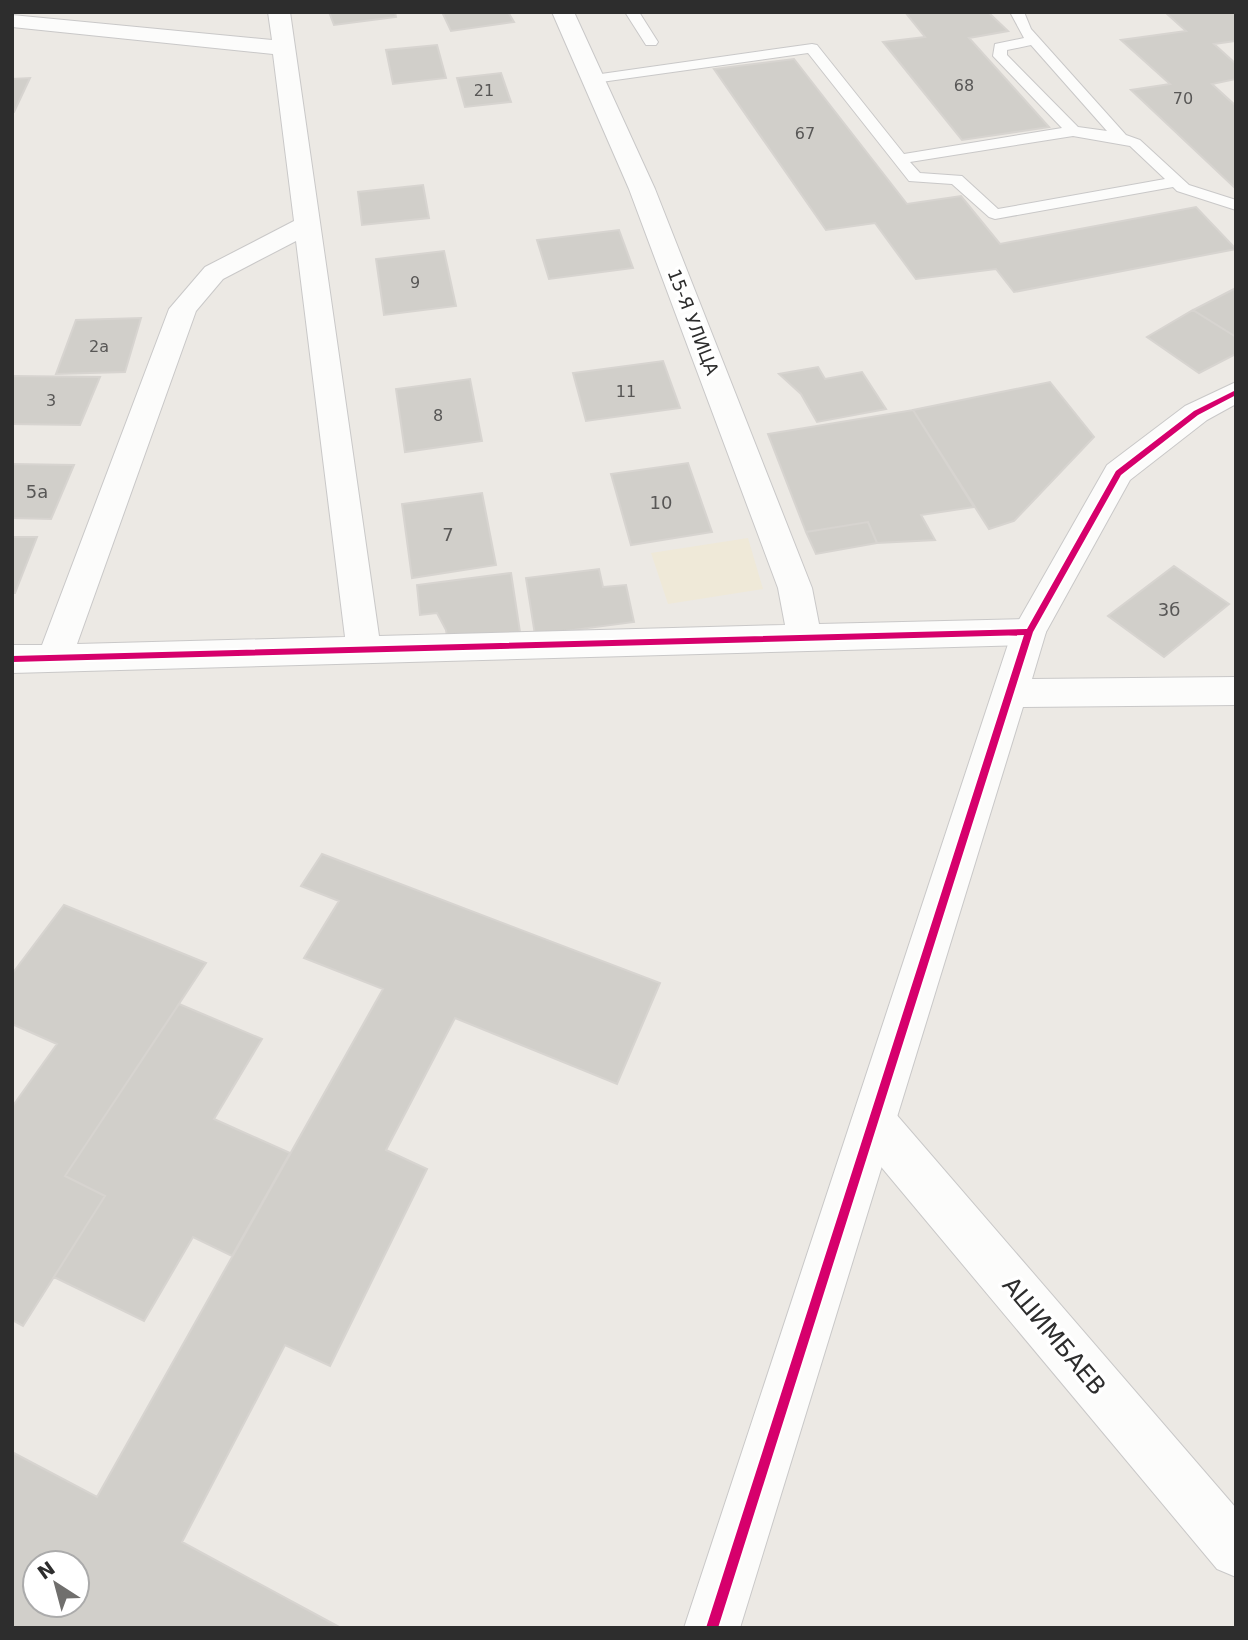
<svg xmlns="http://www.w3.org/2000/svg" width="1248" height="1640" font-family="'DejaVu Sans',sans-serif">
  <style>
    .education { fill: #efe9d8 }
    .building { fill: #d1cfca; stroke: #d7d4d0; stroke-width: 2; fill-rule: evenodd }
    .lines { fill: none; stroke-linecap: round; stroke-linejoin: round }
    .lane-casing { stroke: #c9c8c8; stroke-width: 2 }
    .street-casing { stroke: #c9c8c8; stroke-width: 2 }
    .secondary-casing { stroke: #c9c8c8; stroke-width: 2 }
    .lane { fill: #fcfcfb; fill-rule: evenodd }
    .street { fill: #fcfcfb; fill-rule: evenodd }
    .secondary { fill: #fcfcfb; fill-rule: evenodd }
    .cycleway-casing { stroke: #fff; stroke-width: 4 }
    .cycleway { fill: #d6006c; fill-rule: evenodd }
    .labels { text-anchor: middle; stroke-width: 7; stroke-linejoin: round; paint-order: stroke }
    .far-number-label { font-size: 16px; fill: #585756 }
    .far-street-label { font-size: 18px; fill: #2d2d2d; stroke: #fff }
    .number-label { font-size: 18px; fill: #585756 }
    .near-street-label { font-size: 24px; fill: #2d2d2d; stroke: #fff }
  </style>
  <rect width="100%" height="100%" fill="#ece9e4"/>
  <path class="education" d="M748,538L763,589L668,604L651,553Z"/>
  <path class="building" d="M329,12H395L396,17L334,25Z
    M442,12H508L514,22L451,31Z
    M905,12H988L1008,31L969,38L1049,127L962,140L883,42L925,37Z
    M1236,12V41L1214,44L1236,64V79L1212,84L1236,106V189L1131,90L1170,84L1121,40L1186,31L1166,13Z
    M437,45L446,78L393,84L386,50Z
    M794,59L907,204L961,196L1000,244L1196,207L1236,249L1014,292L996,269L916,279L875,223L826,230L714,69Z
    M501,73L511,102L465,107L457,78Z
    M30,78L14,112H12V79Z
    M423,185L429,218L362,225L358,192Z
    M619,230L633,268L549,279L537,240Z
    M444,251L456,306L384,315L376,259Z
    M1236,288V337L1193,310Z
    M1193,310L1236,337V354L1199,373L1147,337Z
    M141,318L125,372L56,374L76,320Z
    M663,361L680,408L586,421L573,373Z
    M818,367L825,379L862,372L886,409L817,422L801,394L779,374Z
    M12,376L100,377L80,425L12,424Z
    M470,379L482,441L405,452L396,389Z
    M1050,382L1094,437L1014,521L989,529L913,410Z
    M913,410L974,507L921,515L935,540L877,543L868,522L806,532L768,434Z
    M688,463L712,532L631,545L611,474Z
    M12,464L74,465L51,519L12,518Z
    M482,493L496,565L412,578L402,504Z
    M868,522L877,543L816,554L806,532Z
    M12,537H37L15,593H12Z
    M1174,566L1229,604L1164,657L1108,616Z
    M599,569L603,587L626,585L634,622L535,635L526,578Z
    M511,573L520,632L448,642L446,630L437,613L420,615L417,585Z
    M322,854L660,983L617,1084L455,1018L386,1150L427,1169L330,1366L285,1345L182,1542L341,1628H12V1452L97,1497L383,989L304,958L339,901L301,886ZM35,1563H77V1605H35Z
    M64,905L206,963L65,1176L105,1196L23,1326L12,1320V1107L57,1044L12,1024V974Z
    M179,1004L262,1039L214,1119L290,1153L232,1256L193,1237L144,1321L54,1277L105,1196L65,1176Z"/>
  <g class="lines">
    <g class="lane-casing">
      <path id="lane" d="M625,12H639L658,42L656,45H646Z
        M1010,12H1024L1031,29L1126,135L1140,140L1189,185L1236,200V210L1177,191L1173,187L995,219L989,217L952,184L909,181L808,53L594,83L587,79L594,75L812,44L817,45L904,154L1062,128L993,56L995,44L1024,38ZM1031,45L1107,131L1078,127L1007,55V50ZM1073,136L1130,146L1165,179L998,209L962,176L920,173L910,162Z"/>
    </g>
    <g class="street-casing">
      <path id="street" d="M268,12H290L379,636L785,625L778,588L629,189L552,12H574L655,189L812,588L819,624L1029,619L1041,623L1046,632L1041,641L1029,645L12,673V645H42L169,309L205,267L294,221L273,54L12,27V15L272,40ZM296,241L345,637L77,644L196,311L223,279Z
        M873,1100L889,1106L1236,1508V1577L1217,1569L857,1138L851,1122L857,1106Z"/>
    </g>
    <g class="secondary-casing">
      <path id="secondary" d="M1236,382V404L1207,420L1130,480L1046,632L1032,679L1236,677V705L1023,707L740,1628H684L1012,632L1107,465L1185,406Z"/>
    </g>
    <use href="#lane" class="lane"/>
    <use href="#street" class="street"/>
    <use href="#secondary" class="secondary"/>
    <g class="cycleway-casing">
      <path id="cycleway" d="M1236,390V395L1198,415L1121,475L1033,632L718,1628H706L1024,635L12,662V656L1027,629L1116,471L1194,411Z"/>
    </g>
    <use href="#cycleway" class="cycleway"/>
  </g>
  <g class="labels">
    <g class="far-number-label">
      <text x="964" y="91">68</text>
      <text x="484" y="96">21</text>
      <text x="1183" y="104">70</text>
      <text x="805" y="139">67</text>
      <text x="415" y="288">9</text>
      <text x="99" y="352">2а</text>
      <text x="626" y="397">11</text>
      <text x="51" y="406">3</text>
      <text x="438" y="421">8</text>
    </g>
    <g class="far-street-label">
      <text transform="translate(693 322) rotate(69)" y="6">15-Я УЛИЦА</text>
    </g>
    <g class="number-label">
      <text x="37" y="498">5а</text>
      <text x="661" y="509">10</text>
      <text x="448" y="541">7</text>
      <text x="1169" y="616">3б</text>
    </g>
    <g class="near-street-label">
      <text transform="translate(1054 1336) rotate(50)" y="8">АШИМБАЕВ</text>
    </g>
  </g>
  <rect width="1248" height="1640" fill="none" stroke="#2d2d2d" stroke-width="28"/>
  <g transform="translate(56 1584) rotate(324)"><circle r="33" fill="#ffffff" stroke="#ababab" stroke-width="2"/>
  <path d="M0-5L12 26L0 18L-12 26Z" fill="#706f6d"/>
  <text y="-10" font-size="19" font-weight="bold" text-anchor="middle" fill="#2d2d2d">N</text>
  </g>
</svg>
